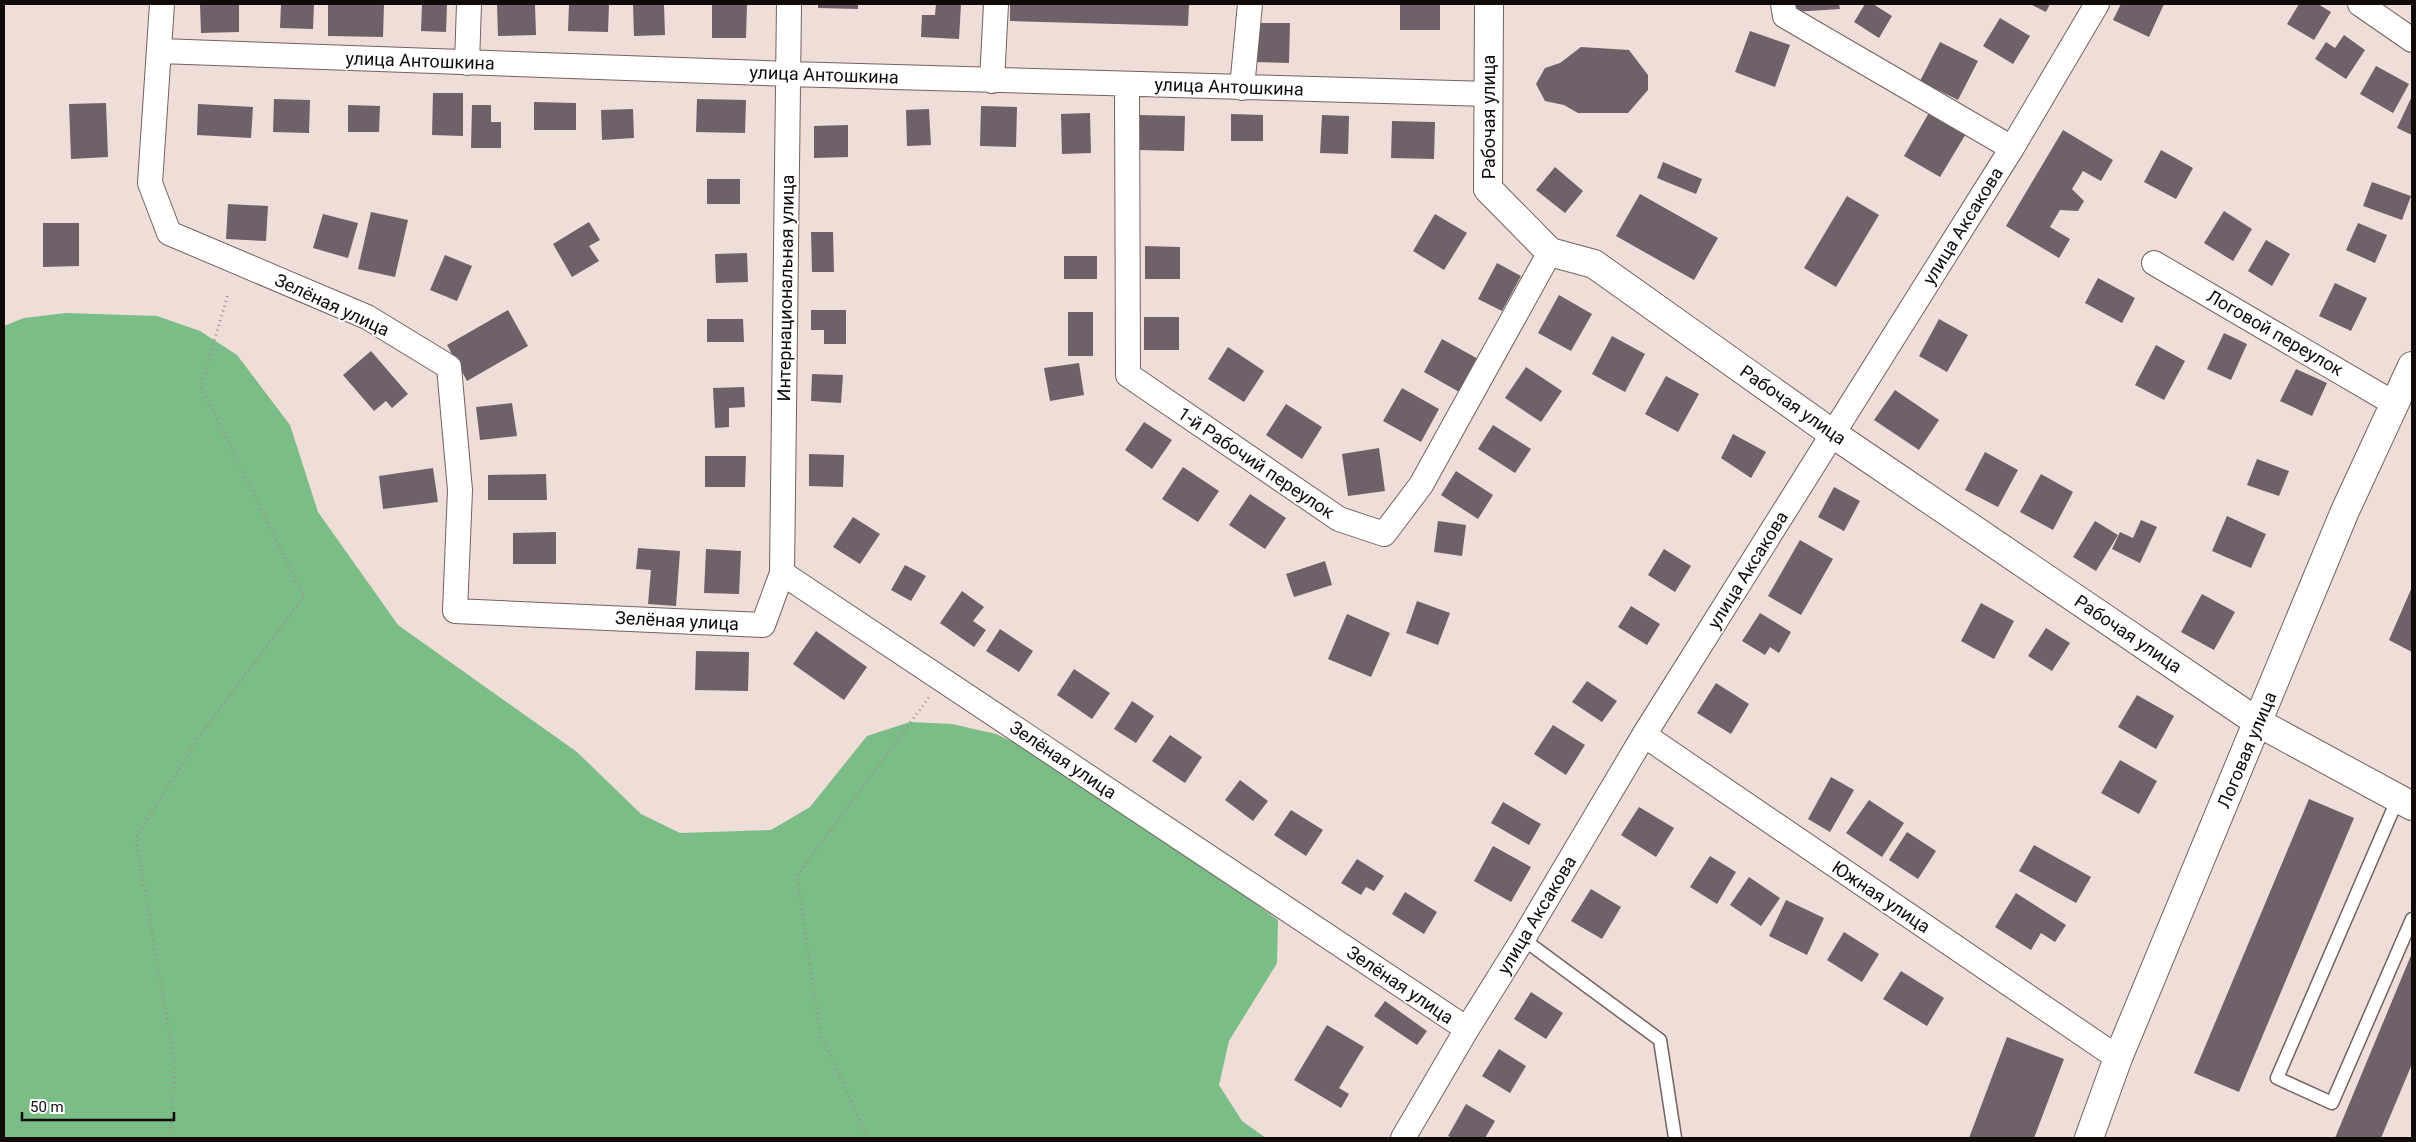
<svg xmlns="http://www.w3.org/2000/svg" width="2416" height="1142" font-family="Roboto,sans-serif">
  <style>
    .forest { fill: #7abd86 }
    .building { fill: #6f616a }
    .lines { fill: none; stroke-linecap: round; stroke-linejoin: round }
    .lane-casing { stroke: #72625d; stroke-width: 15 }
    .street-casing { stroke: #72625d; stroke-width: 26 }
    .secondary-casing { stroke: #72625d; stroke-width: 30 }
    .path { stroke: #9e918c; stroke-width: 3; stroke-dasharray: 1 4; stroke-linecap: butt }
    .lane { stroke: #fff; stroke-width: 12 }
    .street { stroke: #fff; stroke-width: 24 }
    .secondary { stroke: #fff; stroke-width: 28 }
    .labels { text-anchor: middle; stroke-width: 4; stroke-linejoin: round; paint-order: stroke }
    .street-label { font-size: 18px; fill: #100b09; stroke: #fff }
  </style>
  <rect width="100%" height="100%" fill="#efddd7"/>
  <path class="forest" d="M66,313L157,316L200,331L237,355L290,425L318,512L398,625L577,752L641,814L680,833L771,830L810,807L867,736L910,722L952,724L996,734L1076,772L1278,920L1277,963L1229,1041L1219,1085L1242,1121L1266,1138H4V326L24,318Z"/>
  <path class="building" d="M200,4H239V32L201,33Z
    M281,4H314L313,29L280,28Z
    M328,4H384L383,37L328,36Z
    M422,4H447L446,32L421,31Z
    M497,4H535L536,35L498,36Z
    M569,4H609L608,32L568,31Z
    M633,4H664L665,35L634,36Z
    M712,4H747L746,38H712Z
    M818,4H858V9L818,8Z
    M936,4H961L959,39L921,37L922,15H935Z
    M1010,4H1189L1188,26L1010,21Z
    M1400,4H1440V30H1400Z
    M1793,4H1839L1840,9L1793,12Z
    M1865,4H1873L1892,16L1879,38L1854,22Z
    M2030,4H2050L2046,12Z
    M2121,4H2164L2149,37L2113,20Z
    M2299,4H2318L2331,12L2314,40L2287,24Z
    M2000,18L2030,36L2013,64L1983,46Z
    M1256,23H1290L1289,63L1255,62Z
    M1750,31L1790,45L1775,87L1735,72Z
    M2344,35L2365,50L2346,79L2315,59L2326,42L2335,48Z
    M1940,42L1978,61L1958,100L1920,81Z
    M1581,47L1629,50L1648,75V90L1628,113H1578L1564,105L1545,101L1536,84L1545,68L1560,63Z
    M2376,66L2409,84L2393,113L2360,94Z
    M433,93H463V136L432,135Z
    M2412,96V135L2397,128Z
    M274,99L310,100L309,133L273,132Z
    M697,99L746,100L745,133L696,132Z
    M534,102L576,103V130H534Z
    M106,103L108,157L71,159L69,104Z
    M198,104L253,107L251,138L197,135Z
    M348,105L380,106L379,132H348Z
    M472,105H491V122H501V148H471Z
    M981,106L1017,107L1016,147L980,146Z
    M633,109L634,138L602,140L601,110Z
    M929,109L931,145L907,146L906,110Z
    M1930,111L1967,132L1940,177L1904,156Z
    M1090,113L1091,153L1062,154L1061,114Z
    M1231,114L1263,115V141H1231Z
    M1138,115L1185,116L1184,151L1137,150Z
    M1322,115L1349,116L1348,154L1320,153Z
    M1392,121L1435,122L1434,159L1391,158Z
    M848,125V157L814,158V126Z
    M2063,130L2113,160L2101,181L2083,171L2072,189L2084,201L2078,211L2060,210L2050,227L2070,239L2059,258L2006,226Z
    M2161,150L2193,168L2176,199L2144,182Z
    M1663,162L1702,179L1696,194L1657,178Z
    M1555,167L1583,191L1565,213L1536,190Z
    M707,179H740V204H707Z
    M2372,182L2411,196L2402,220L2363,206Z
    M1640,194L1718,238L1694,280L1616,236Z
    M1847,196L1879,215L1836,287L1804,268Z
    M228,204L268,206L266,241L226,239Z
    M2224,211L2252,229L2233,261L2204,243Z
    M371,212L408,220L395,277L358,269Z
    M323,214L358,223L348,258L313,248Z
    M1435,214L1467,233L1444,270L1413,251Z
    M589,222L600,240L589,246L599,261L572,277L553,244Z
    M43,223H79V266L43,267Z
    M2358,223L2387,235L2375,263L2346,250Z
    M811,232H833L834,272H812Z
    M2266,240L2290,254L2272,286L2248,271Z
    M1145,246L1180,247V279H1145Z
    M747,253L748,282L716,283L715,254Z
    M445,255L472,266L457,301L430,290Z
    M1064,256H1097V279H1064Z
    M1497,263L1521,276L1502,311L1478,299Z
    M2098,278L2135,298L2122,323L2085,303Z
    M2335,283L2367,298L2351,331L2319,316Z
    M1559,295L1592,314L1571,351L1538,333Z
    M508,310L528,346L467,381L447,345Z
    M811,310H846V344H824V330H811Z
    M1068,312H1093V356H1068Z
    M1144,317H1179V350H1144Z
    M707,319H743L744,342H707Z
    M1939,319L1968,335L1947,372L1919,356Z
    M2224,333L2247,344L2231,380L2207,369Z
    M1612,336L1645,354L1625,392L1592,374Z
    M1442,339L1480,360L1461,393L1424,372Z
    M2156,345L2185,361L2164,400L2135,385Z
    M1228,347L1264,371L1244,402L1208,379Z
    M371,351L408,394L392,408L386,401L374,411L343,375Z
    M1079,363L1084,395L1050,401L1044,368Z
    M1526,367L1562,391L1541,422L1505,398Z
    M2296,369L2327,383L2312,416L2280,401Z
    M812,374L843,375L841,403L811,401Z
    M1666,376L1699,394L1678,432L1645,414Z
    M744,387L745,407L729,408V427L715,428L713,388Z
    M1402,388L1439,409L1421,442L1383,421Z
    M1895,390L1939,420L1919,450L1874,420Z
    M512,403L517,436L480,440L476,407Z
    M1286,404L1322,427L1302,459L1266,435Z
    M1144,422L1172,440L1152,469L1125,450Z
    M1493,425L1531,449L1515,473L1478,449Z
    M1733,434L1766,452L1751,478L1721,458Z
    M1379,448L1385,491L1348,496L1342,454Z
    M1985,452L2018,470L1998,507L1965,490Z
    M809,454L844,455L843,487L809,486Z
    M705,456H746L745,487H705Z
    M2257,459L2289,471L2279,496L2247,485Z
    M1183,467L1219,491L1198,522L1162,499Z
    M433,468L438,502L383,509L379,476Z
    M1456,471L1493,495L1478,519L1441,495Z
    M546,474L547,500H488V475Z
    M2041,474L2073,492L2053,530L2020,512Z
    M1834,487L1860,501L1844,531L1818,517Z
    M1250,494L1286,518L1265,549L1229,525Z
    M2227,516L2266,534L2251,568L2212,551Z
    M853,517L880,534L860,564L833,547Z
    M2141,520L2157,527L2140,563L2112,549L2120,532L2133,538Z
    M1438,521L1466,525L1462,556L1434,552Z
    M2095,521L2118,535L2096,571L2073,557Z
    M556,532V564H513V533Z
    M1800,540L1833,559L1801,615L1768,596Z
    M638,548L680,551L676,606L648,604L651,570L636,569Z
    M706,549L741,551L739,594L704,593Z
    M1664,549L1691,566L1675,592L1648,575Z
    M1325,561L1332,585L1294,597L1286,574Z
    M905,565L926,576L911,601L891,590Z
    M2412,587V652L2389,640Z
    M962,591L984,607L973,621L986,630L974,647L940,623Z
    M2202,594L2235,612L2214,650L2181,632Z
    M1417,601L1450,613L1438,645L1406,633Z
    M1981,603L2014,621L1994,659L1961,641Z
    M1631,606L1660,624L1647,645L1618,627Z
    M1760,613L1791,632L1779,653L1770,647L1765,655L1742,641Z
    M1347,614L1390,633L1371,677L1328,659Z
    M2046,628L2070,643L2052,671L2028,656Z
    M1000,629L1033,651L1019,672L986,651Z
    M816,631L867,667L844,700L793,664Z
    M696,651L749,652L748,691L695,690Z
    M1074,669L1110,693L1092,719L1057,695Z
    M1587,681L1617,701L1602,722L1572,702Z
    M1716,683L1749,704L1731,734L1697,713Z
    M2137,695L2174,716L2156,749L2118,727Z
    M1132,701L1154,716L1136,743L1114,729Z
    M1553,725L1585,745L1566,775L1534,754Z
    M1170,735L1202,757L1185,783L1152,761Z
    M2120,760L2157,781L2139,814L2101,793Z
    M1831,777L1854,790L1830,832L1808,819Z
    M1240,780L1268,801L1253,821L1225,800Z
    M2309,799L2354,818L2239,1092L2194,1073Z
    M1869,800L1904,823L1882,857L1846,833Z
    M1503,802L1541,824L1529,845L1491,823Z
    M1639,807L1674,828L1656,857L1621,835Z
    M1291,810L1323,830L1306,856L1274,835Z
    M1907,832L1936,851L1918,879L1889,860Z
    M2034,845L2091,877L2076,903L2019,871Z
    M1493,846L1531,867L1511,902L1474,881Z
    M1710,856L1736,872L1717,904L1690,887Z
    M1357,859L1384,876L1374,891L1366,887L1361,895L1341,883Z
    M1749,877L1780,898L1761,926L1730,905Z
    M1591,889L1621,907L1602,939L1571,921Z
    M1405,892L1437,912L1424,934L1392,914Z
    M2016,893L2066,925L2055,942L2041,933L2031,950L1995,927Z
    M1786,900L1824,918L1807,955L1769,936Z
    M1844,932L1879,954L1862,982L1827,960Z
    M2412,953V1064L2381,1138H2335Z
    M1901,971L1944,998L1927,1026L1883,999Z
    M1531,992L1563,1013L1546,1039L1514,1019Z
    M1385,1001L1427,1031L1417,1045L1374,1016Z
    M1327,1025L1364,1047L1339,1088L1349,1094L1341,1108L1294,1080Z
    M2007,1037L2064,1059L2034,1138H1969Z
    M1499,1049L1526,1066L1510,1093L1482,1076Z
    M1466,1104L1495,1121L1485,1138H1453L1448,1136Z"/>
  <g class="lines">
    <g class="lane-casing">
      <path id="lane" d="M2398,798L2277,1078L2332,1103L2412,919
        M1523,939L1660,1040L1675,1138"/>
    </g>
    <g class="street-casing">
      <path id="street" d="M162,4L150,183L169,233L367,317L449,367L460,490L455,611L763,625L782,573L1467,1029
        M1783,4L1785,16L2012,148
        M2360,4L2412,40
        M160,51L789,74L1489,94
        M467,63L469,4
        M992,81L996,4
        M1127,84L1128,375L1339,519L1384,534L1421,485L1550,252
        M1242,88L1250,4
        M2154,263L2395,404
        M782,573L789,4
        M1644,735L2118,1058
        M1403,1138L1467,1029L1523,939L1644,735L2012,148L2097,4"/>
    </g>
    <g class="secondary-casing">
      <path id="secondary" d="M1489,4L1488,189L1550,252L1594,264L1833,434L2259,723L2412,806
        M2089,1138L2118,1058L2345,511L2412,366"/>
    </g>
    <path class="path" d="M170,1138L175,1067L136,838L199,737L304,597L201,386L228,294
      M868,1138L820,1033L797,876L930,696"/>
    <use href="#lane" class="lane"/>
    <use href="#street" class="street"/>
    <use href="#secondary" class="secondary"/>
  </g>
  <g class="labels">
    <g class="street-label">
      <text transform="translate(420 61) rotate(2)" y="6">улица Антошкина</text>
      <text transform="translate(824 75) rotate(2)" y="6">улица Антошкина</text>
      <text transform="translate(1229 87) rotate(2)" y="6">улица Антошкина</text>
      <text transform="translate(1489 117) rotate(-90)" y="6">Рабочая улица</text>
      <text transform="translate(1963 226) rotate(-58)" y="6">улица Аксакова</text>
      <text transform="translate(786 288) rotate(-89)" y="6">Интернациональная улица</text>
      <text transform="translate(332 305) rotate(25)" y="6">Зелёная улица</text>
      <text transform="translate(2275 333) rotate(30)" y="6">Логовой переулок</text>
      <text transform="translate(1793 405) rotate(35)" y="6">Рабочая улица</text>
      <text transform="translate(1256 463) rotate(34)" y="6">1-й Рабочий переулок</text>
      <text transform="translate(1748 570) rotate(-58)" y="6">улица Аксакова</text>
      <text transform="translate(677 621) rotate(3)" y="6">Зелёная улица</text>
      <text transform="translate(2128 634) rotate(34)" y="6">Рабочая улица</text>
      <text transform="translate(2247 750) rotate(-67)" y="6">Логовая улица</text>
      <text transform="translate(1063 760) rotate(34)" y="6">Зелёная улица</text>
      <text transform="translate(1881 897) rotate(34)" y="6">Южная улица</text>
      <text transform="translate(1537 915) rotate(-59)" y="6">улица Аксакова</text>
      <text transform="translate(1400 985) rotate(34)" y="6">Зелёная улица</text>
    </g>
  </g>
  <rect width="2416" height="1142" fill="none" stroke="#100b09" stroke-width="10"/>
  <path d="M22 1112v8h152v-8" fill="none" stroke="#100b09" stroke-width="2.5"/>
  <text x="30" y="1112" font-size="15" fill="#100b09" stroke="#ffffff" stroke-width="4" paint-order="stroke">50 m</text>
</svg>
